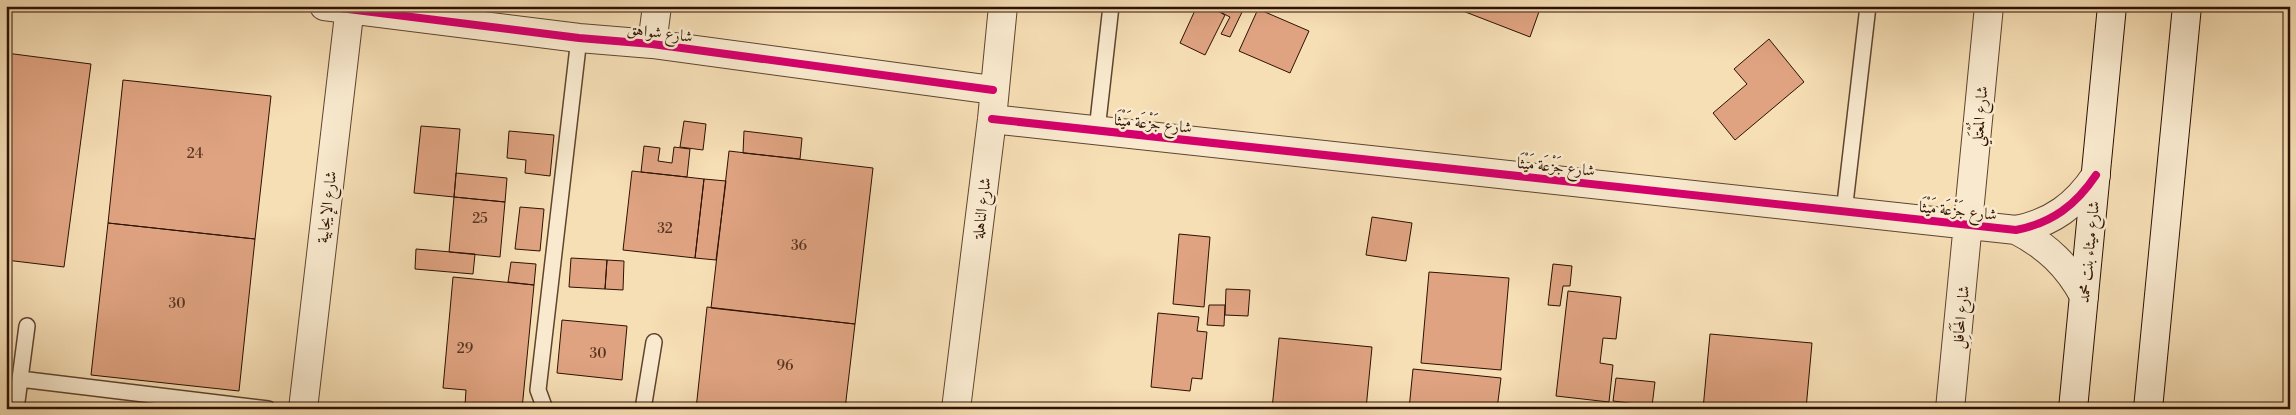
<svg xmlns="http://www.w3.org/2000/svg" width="2296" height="415" font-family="'Libre Bodoni',Amiri,serif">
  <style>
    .building { fill: #dfa381; stroke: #2d1102 }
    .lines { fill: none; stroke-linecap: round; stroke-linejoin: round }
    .lane-casing { stroke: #5f442f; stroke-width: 18 }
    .street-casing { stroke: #5f442f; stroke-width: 30 }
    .secondary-casing { stroke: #2d1102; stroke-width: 30 }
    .lane { stroke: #f9eacf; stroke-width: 15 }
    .street { stroke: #f9eacf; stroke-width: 28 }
    .secondary { stroke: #f9eacf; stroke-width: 28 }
    .cycleway-casing { stroke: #f9eacf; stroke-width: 11 }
    .cycleway { stroke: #d6006c; stroke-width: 8 }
    .labels { text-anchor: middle; stroke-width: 5; stroke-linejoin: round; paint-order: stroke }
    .number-label { font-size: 14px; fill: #5a3622 }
    .street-label { font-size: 16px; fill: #2d1102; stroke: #f9eacf }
  </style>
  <rect width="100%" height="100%" fill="#f6deb5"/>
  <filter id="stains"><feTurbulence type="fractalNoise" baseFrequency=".004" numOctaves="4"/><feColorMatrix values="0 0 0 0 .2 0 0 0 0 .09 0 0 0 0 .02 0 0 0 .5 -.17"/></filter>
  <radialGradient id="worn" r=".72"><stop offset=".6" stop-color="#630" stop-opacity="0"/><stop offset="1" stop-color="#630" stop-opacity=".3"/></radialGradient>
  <path class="building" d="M1197,6H1208L1225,15L1205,55L1180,43Z
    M1225,6H1245L1230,37L1221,34L1230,17L1222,13Z
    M1450,6H1541L1530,37Z
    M1258,9L1309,31L1290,73L1239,51Z
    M1769,39L1804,82L1735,140L1713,113L1747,84L1734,69Z
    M6,53L91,64L64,267L6,260Z
    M123,80L271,96L255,239L108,223Z
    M684,121L706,124L703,150L680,147Z
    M421,126L460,129L454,197L414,193Z
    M509,131L554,135L550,176L525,173L526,160L507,158Z
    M744,131L802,138L800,159L743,153Z
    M644,146L660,148L658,161L672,163L674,147L690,149L687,177L641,172Z
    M729,151L873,168L855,324L711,308Z
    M632,171L704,179L695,258L623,250Z
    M456,173L507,178L505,202L454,197Z
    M704,179L726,181L716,260L695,258Z
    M454,197L505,202L500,257L449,252Z
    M520,207L544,209L540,251L515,249Z
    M1372,217L1412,223L1406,261L1366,255Z
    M108,223L255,239L239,391L91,375Z
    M1179,234L1210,237L1204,307L1173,304Z
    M416,249L475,254L473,274L415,269Z
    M571,258L607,260L605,289L569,287Z
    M607,260L624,261L623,290L605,289Z
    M511,262L536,264L534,285L508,282Z
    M1553,264L1572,266L1570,286H1563L1560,306L1548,305Z
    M1429,272L1509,278L1501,370L1421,363Z
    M453,277L534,285L522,409L465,405L466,390L443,388Z
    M1226,289L1250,290L1248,316L1225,315Z
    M1568,291L1621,297L1616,339L1603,338L1600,363L1613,365L1609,402L1556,396Z
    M1209,305H1225L1224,326L1207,325Z
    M707,307L855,324L845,409H696Z
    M1158,313L1199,317L1197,331L1207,332L1202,379L1192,378L1190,391L1151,387Z
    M562,320L627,326L622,380L557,373Z
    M1710,334L1812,343L1806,409H1703Z
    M1279,338L1372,347L1366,409H1272Z
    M1413,369L1501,378L1497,409H1409Z
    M1616,378L1655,382L1652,406L1613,401Z
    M845,403L872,406L871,409H845Z"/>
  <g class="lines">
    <g class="lane-casing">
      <path id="lane" d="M1097,130L1111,6
        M1844,212L1868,6
        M20,379L268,409
        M16,409L27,326
        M545,409L538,390L579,38
        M643,409L654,342"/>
    </g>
    <g class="street-casing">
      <path id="street" d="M324,6L579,38L652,44L993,90
        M652,44L657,6
        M992,119L2016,230C2052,223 2076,205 2096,175
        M2016,230C2047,246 2068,266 2084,296
        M303,409L350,6
        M956,409L992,119L1003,6
        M1950,409L1989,6"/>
    </g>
    <g class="secondary-casing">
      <path id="secondary" d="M2073,409L2112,6
        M2148,409L2187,6"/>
    </g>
    <use href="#lane" class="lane"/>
    <use href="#street" class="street"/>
    <use href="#secondary" class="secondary"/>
    <g class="cycleway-casing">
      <path id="cycleway" d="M324,6L579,38L652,44L993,90
        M992,119L2016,230C2052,223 2076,205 2096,175"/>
    </g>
    <use href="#cycleway" class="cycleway"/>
  </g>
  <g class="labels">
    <g class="number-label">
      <text x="195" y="158">24</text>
      <text x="480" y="223">25</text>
      <text x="665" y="233">32</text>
      <text x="799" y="250">36</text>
      <text x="177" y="308">30</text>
      <text x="465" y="353">29</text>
      <text x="598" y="358">30</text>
      <text x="785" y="370">96</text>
    </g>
    <g class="street-label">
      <text transform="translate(660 32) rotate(7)" y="6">شارع شواهق</text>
      <text transform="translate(1979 116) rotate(-85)" y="6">شارع المُعْتَلي</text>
      <text transform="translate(1153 123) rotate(6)" y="6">شارع جَزْعَة مَيْثَا</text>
      <text transform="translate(1556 166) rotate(6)" y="6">شارع جَزْعَة مَيْثَا</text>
      <text transform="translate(326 207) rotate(-83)" y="6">شارع الإيجابية</text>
      <text transform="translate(981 208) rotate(-83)" y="6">شارع الناهلة</text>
      <text transform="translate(1958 210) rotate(6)" y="6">شارع جَزْعَة مَيْثَا</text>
      <text transform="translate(2088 252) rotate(-84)" y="6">شارع ميثاء بنت محمد</text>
      <text transform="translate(1960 317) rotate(-84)" y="6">شارع المَحَافِل</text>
    </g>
  </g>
  <rect width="2296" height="415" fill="none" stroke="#f6deb5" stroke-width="25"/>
  <rect x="8" y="8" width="2281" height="400" fill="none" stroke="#2d1102" stroke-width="2.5"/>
  <rect x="12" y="12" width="2271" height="390" fill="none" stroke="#2d1102"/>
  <rect width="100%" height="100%" filter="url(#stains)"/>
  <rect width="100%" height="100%" fill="url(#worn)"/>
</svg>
